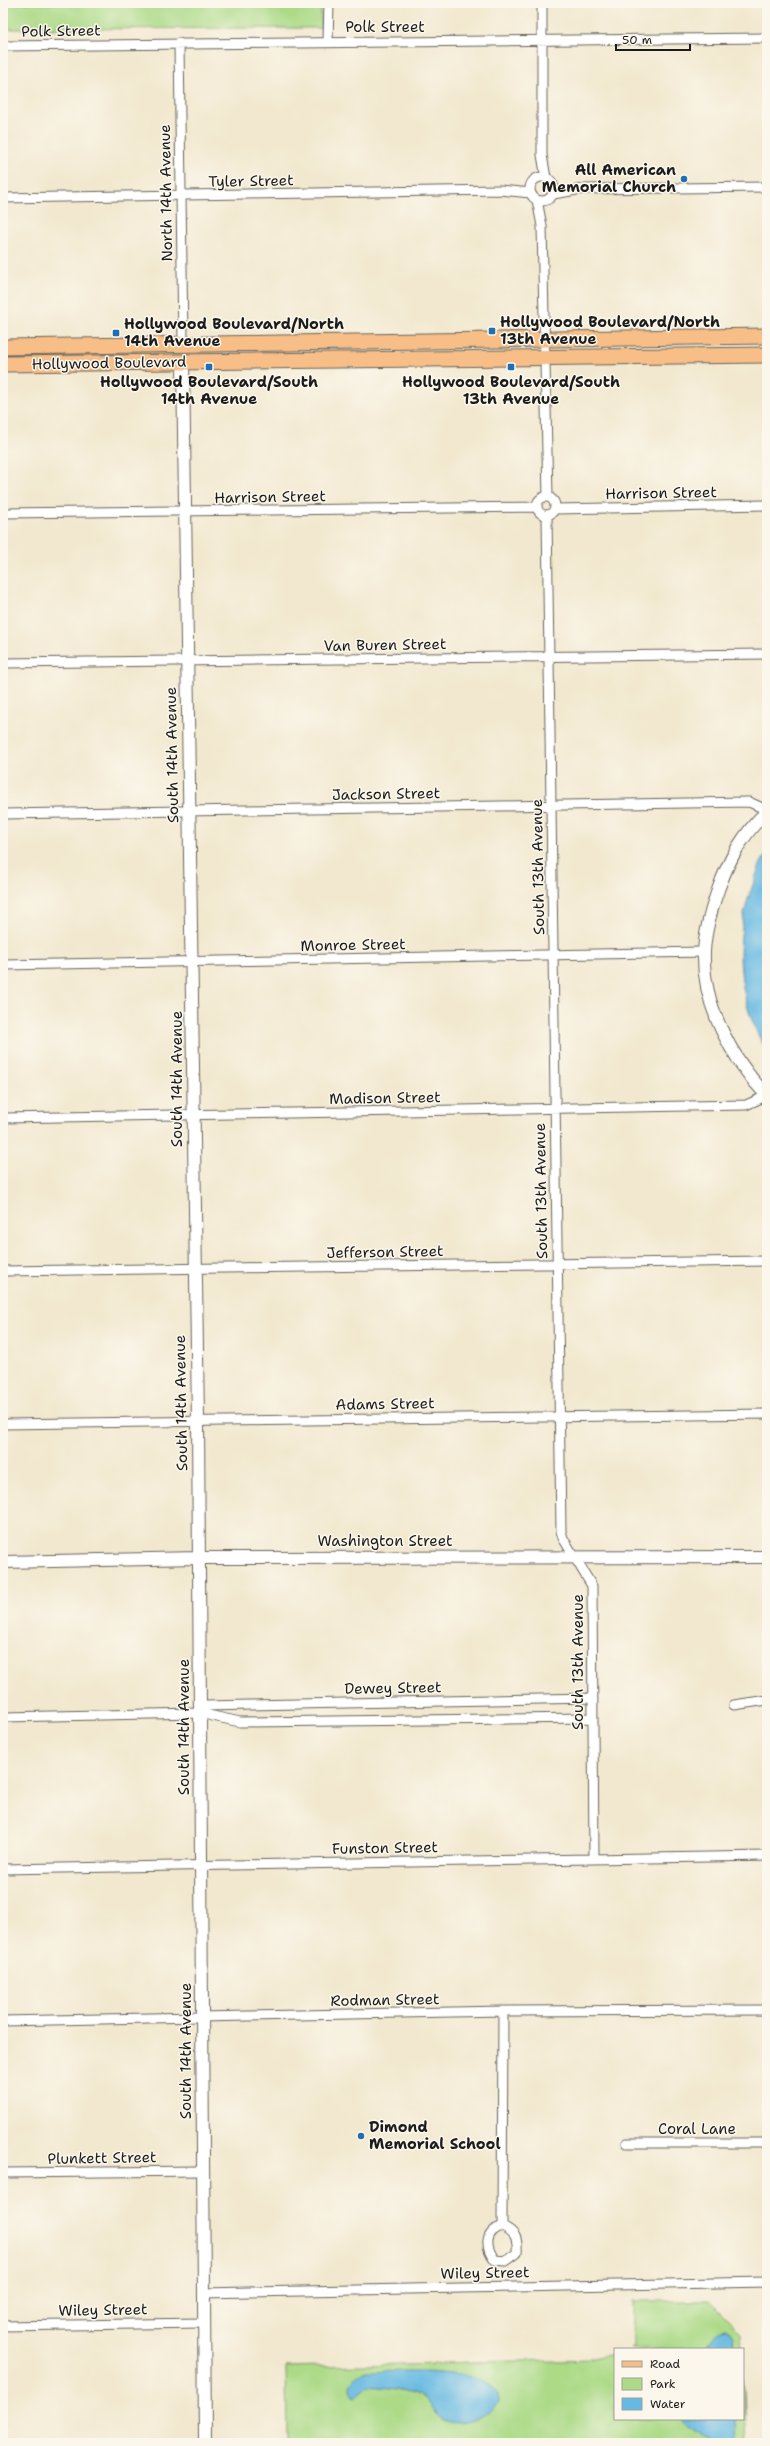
<svg xmlns="http://www.w3.org/2000/svg" width="770" height="2446" font-family="'Shantell Sans',sans-serif">
  <style>
    .green { fill: #acda87; stroke: #647b52 }
    .water { fill: #66b9e2; stroke: #416a7f }
    .lines { fill: none; stroke-linecap: round; stroke-linejoin: round }
    .minor-casing { stroke: #67635b; stroke-width: 11 }
    .tertiary-casing { stroke: #67635b; stroke-width: 14 }
    .primary-casing { stroke: #67635b; stroke-width: 17 }
    .minor { stroke: #fff; stroke-width: 9 }
    .tertiary { stroke: #fff; stroke-width: 12 }
    .primary { stroke: #f7be87; stroke-width: 15 }
    .poi-dot { fill: #1f6fb2; stroke: #fbf7ec; stroke-width: 1.5 }
    .labels { text-anchor: middle; stroke-width: 3; stroke-linejoin: round; paint-order: stroke }
    .street-label { font-size: 15px; fill: #1c1c1c; stroke: #fbf7ec }
    .poi-label { font-size: 15px; font-weight: bold; fill: #1c1c1c; stroke: #fbf7ec; text-anchor: start }
  </style>
  <rect width="100%" height="100%" fill="#fbf7ec"/>
  <filter id="ink" filterUnits="userSpaceOnUse"><feTurbulence type="fractalNoise" baseFrequency=".025" numOctaves="2"/><feDisplacementMap in="SourceGraphic" scale="8" xChannelSelector="R" yChannelSelector="G"/><feConvolveMatrix kernelMatrix="1 2 1 2 8 2 1 2 1" color-interpolation-filters="sRGB"/></filter>
  <filter id="wash" filterUnits="userSpaceOnUse"><feTurbulence type="fractalNoise" baseFrequency=".012" numOctaves="4" result="noise"/><feDisplacementMap in="SourceGraphic" scale="16" xChannelSelector="R" yChannelSelector="G"/><feGaussianBlur stdDeviation="0.9" result="paint"/><feColorMatrix in="noise" values="0 0 0 0 0 0 0 0 0 0 0 0 0 0 0 0 0 1.4 0 .05"/><feComposite in="paint" operator="in"/></filter>
  <g filter="url(#wash)">
    <rect width="100%" height="100%" fill="#f2e8cf"/>
    <path class="green" d="M3,3H321V28L3,29Z
      M633,2301H709L741,2333L742,2349H630L633,2348Z
      M615,2353V2419H743V2377L747,2443H287L286,2367L594,2359Z"/>
    <path class="water" d="M767,854V1051C736,1001 732,936 754,882C757,873 760,862 767,854Z
      M726,2329L731,2331L734,2336L735,2349H705C712,2338 712,2330 726,2329Z
      M365,2372C401,2372 471,2364 498,2392V2403C484,2419 457,2431 438,2416C430,2409 426,2398 416,2394C408,2391 375,2384 367,2388C362,2391 360,2394 354,2396C344,2385 355,2376 365,2372Z
      M681,2419H736L737,2442C725,2446 686,2431 681,2419Z"/>
  </g>
  <g filter="url(#ink)">
    <g class="lines">
      <g class="minor-casing">
        <path id="minor" d="M542,3V155L546,178
          M328,41L329,3
          M179,43L183,343
          M3,46L767,38
          M530 189a12 12 0 1 1 24 0a12 12 0 1 1-24 0Z
          M553,194L583,189L767,187
          M3,198L500,190L531,193
          M537,200L542,226L548,497
          M537 506a9 9 0 1 1 18 0a9 9 0 1 1-18 0Z
          M555,509L767,505
          M3,513L537,507
          M547,515L561,1531L563,1538L592,1586L594,1859
          M3,663L767,654
          M3,814L749,802L767,810
          M3,965L704,952
          M3,1118L746,1105L766,1096
          M3,1271L767,1261
          M3,1424L767,1414
          M734,1705L767,1700
          M199,1713L206,1706L592,1698
          M3,1717L199,1713L240,1722L592,1718
          M3,1869L767,1856
          M3,2021L503,2011L767,2010
          M627,2143H767
          M3,2173L202,2171
          M502,2226C516,2232 518,2239 517,2253L506,2261L495,2260C485,2247 484,2232 502,2226L503,2011
          M203,2293L767,2282
          M3,2326L203,2323"/>
      </g>
      <g class="tertiary-casing">
        <path id="tertiary" d="M183,362L198,1421L205,2443
          M767,811C743,834 729,859 718,890C711,910 705,931 704,952C702,1005 732,1059 767,1096
          M3,1562L199,1558L767,1557"/>
      </g>
      <g class="primary-casing">
        <path id="primary" d="M3,347L767,336
          M3,364L767,355"/>
      </g>
      <use href="#minor" class="minor"/>
      <use href="#tertiary" class="tertiary"/>
      <use href="#primary" class="primary"/>
    </g>
  </g>
  <g class="poi-dot">
    <circle cx="684" cy="179" r="4"/>
    <rect x="488" y="327" width="8" height="8" rx="2"/>
    <rect x="112" y="329" width="8" height="8" rx="2"/>
    <rect x="205" y="363" width="8" height="8" rx="2"/>
    <rect x="507" y="363" width="8" height="8" rx="2"/>
    <circle cx="361" cy="2136" r="4"/>
  </g>
  <g class="labels">
    <g class="street-label">
      <text x="385" y="32">Polk Street</text>
      <text transform="translate(61 31) rotate(-1)" y="5">Polk Street</text>
      <text transform="translate(251 181) rotate(-1)" y="5">Tyler Street</text>
      <text transform="translate(166 193) rotate(-91)" y="5">North 14th Avenue</text>
      <text transform="translate(109 363) rotate(-1)" y="5">Hollywood Boulevard</text>
      <text transform="translate(661 493) rotate(-1)" y="5">Harrison Street</text>
      <text transform="translate(270 497) rotate(-1)" y="5">Harrison Street</text>
      <text transform="translate(385 645) rotate(-1)" y="5">Van Buren Street</text>
      <text transform="translate(172 755) rotate(-91)" y="5">South 14th Avenue</text>
      <text transform="translate(386 794) rotate(-1)" y="5">Jackson Street</text>
      <text transform="translate(538 867) rotate(-91)" y="5">South 13th Avenue</text>
      <text transform="translate(353 945) rotate(-1)" y="5">Monroe Street</text>
      <text transform="translate(177 1079) rotate(-90)" y="5">South 14th Avenue</text>
      <text transform="translate(385 1098) rotate(-1)" y="5">Madison Street</text>
      <text transform="translate(541 1191) rotate(-91)" y="5">South 13th Avenue</text>
      <text transform="translate(385 1252) rotate(-1)" y="5">Jefferson Street</text>
      <text transform="translate(181 1403) rotate(-91)" y="5">South 14th Avenue</text>
      <text transform="translate(385 1404) rotate(-1)" y="5">Adams Street</text>
      <text x="385" y="1546">Washington Street</text>
      <text transform="translate(578 1662) rotate(-90)" y="5">South 13th Avenue</text>
      <text transform="translate(393 1688) rotate(-1)" y="5">Dewey Street</text>
      <text transform="translate(184 1727) rotate(-90)" y="5">South 14th Avenue</text>
      <text transform="translate(385 1848) rotate(-1)" y="5">Funston Street</text>
      <text transform="translate(385 2000) rotate(-1)" y="5">Rodman Street</text>
      <text transform="translate(186 2051) rotate(-90)" y="5">South 14th Avenue</text>
      <text x="697" y="2134">Coral Lane</text>
      <text transform="translate(102 2158) rotate(-1)" y="5">Plunkett Street</text>
      <text transform="translate(485 2273) rotate(-1)" y="5">Wiley Street</text>
      <text transform="translate(103 2310) rotate(-1)" y="5">Wiley Street</text>
    </g>
    <g class="poi-label">
      <text x="676" y="175" text-anchor="end">All American<tspan x="676" dy="17">Memorial Church</tspan></text>
      <text x="500" y="327">Hollywood Boulevard/North<tspan x="500" dy="17">13th Avenue</tspan></text>
      <text x="124" y="329">Hollywood Boulevard/North<tspan x="124" dy="17">14th Avenue</tspan></text>
      <text x="209" y="387" text-anchor="middle">Hollywood Boulevard/South<tspan x="209" dy="17">14th Avenue</tspan></text>
      <text x="511" y="387" text-anchor="middle">Hollywood Boulevard/South<tspan x="511" dy="17">13th Avenue</tspan></text>
      <text x="369" y="2132">Dimond<tspan x="369" dy="17">Memorial School</tspan></text>
    </g>
  </g>
  <rect width="770" height="2446" fill="none" stroke="#fbf7ec" stroke-width="16"/>
  <rect x="614" y="2348" width="130" height="72" fill="#fbf7ec" stroke="#a29f99"/>
  <rect x="622" y="2361" width="20" height="6" fill="#f7be87" stroke="#a29f99"/>
  <text x="650" y="2368" font-size="12" fill="#1c1c1c">Road</text>
  <rect x="622" y="2378" width="20" height="12" fill="#acda87" stroke="#a29f99"/>
  <text x="650" y="2388" font-size="12" fill="#1c1c1c">Park</text>
  <rect x="622" y="2398" width="20" height="12" fill="#66b9e2" stroke="#a29f99"/>
  <text x="650" y="2408" font-size="12" fill="#1c1c1c">Water</text>
  <path d="M616 44v6h74v-6" fill="none" stroke="#1c1c1c" stroke-width="2"/>
  <text x="622" y="44" font-size="12" fill="#1c1c1c" stroke="#fbf7ec" stroke-width="3" paint-order="stroke">50 m</text>
</svg>
